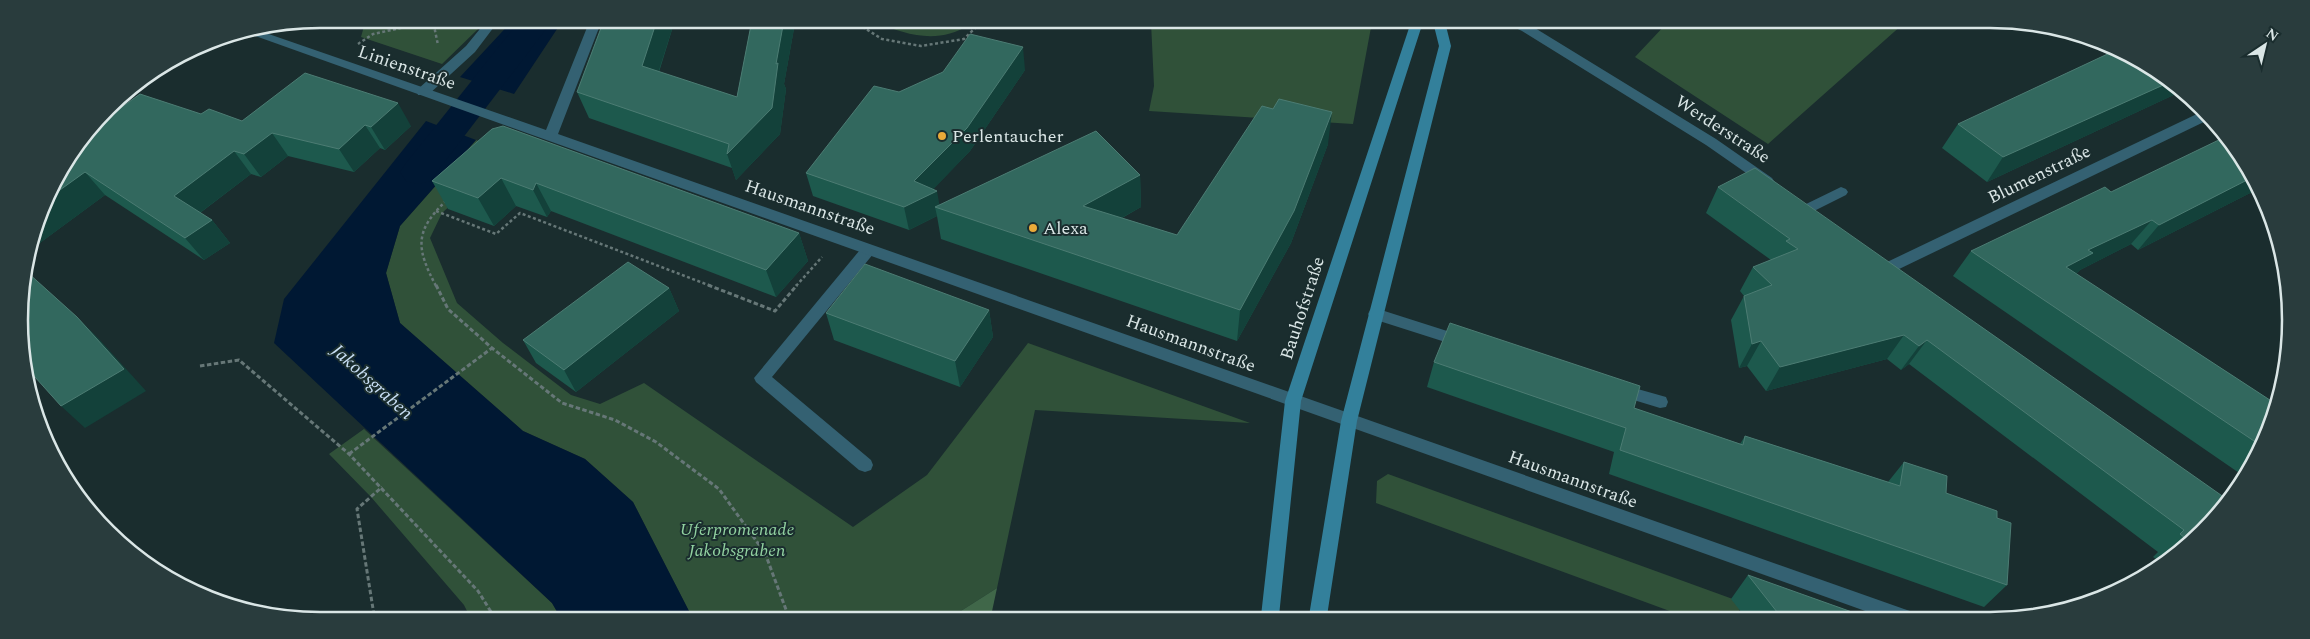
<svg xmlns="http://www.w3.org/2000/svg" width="2310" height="639" font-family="Spectral,serif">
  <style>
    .green { fill: #305139 }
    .forest { fill: #406749 }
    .water { fill: #001833 }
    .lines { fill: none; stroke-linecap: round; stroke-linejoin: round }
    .canal { fill: #001833; fill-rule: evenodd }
    .path-far1 { stroke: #677; stroke-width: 2.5; stroke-dasharray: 3 2.5; stroke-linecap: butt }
    .path { stroke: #677; stroke-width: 3; stroke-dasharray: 4.5 2.5; stroke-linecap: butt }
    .lane { fill: #346172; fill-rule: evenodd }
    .street { fill: #346172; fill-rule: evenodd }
    .secondary { fill: #33809b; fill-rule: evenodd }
    .wall { fill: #1d594d }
    .shaded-wall { fill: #13413a }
    .building { fill: #32685e; stroke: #4c7c73 }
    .poi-dot { fill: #eaaa39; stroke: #1a2d2e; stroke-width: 2 }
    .labels { text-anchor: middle; stroke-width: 4; stroke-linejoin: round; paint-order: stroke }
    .street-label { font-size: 18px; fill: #dae6e6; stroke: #1a2d2e }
    .poi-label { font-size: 18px; fill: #dae6e6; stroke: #1a2d2e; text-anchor: start }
    .park-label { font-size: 18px; font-style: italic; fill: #91d1a0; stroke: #1a2d2e }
    .water-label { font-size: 19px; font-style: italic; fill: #c8def4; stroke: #1a2d2e }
    .rim { fill: none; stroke: #dae6e6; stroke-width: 2.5 }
  </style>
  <rect width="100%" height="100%" fill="#1a2d2e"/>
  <path class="green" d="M366,19H481L478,29L442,64L361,37Z
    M875,21H971L969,25C939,44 906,36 875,21Z
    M1151,22H1372L1353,124L1149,111L1154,86Z
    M1667,23L1903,24L1768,144L1635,57Z
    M476,140L509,152L442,213L430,238L457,303L503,343L571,395L600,404L644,383L853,527L927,475L1028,343L1250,423L1035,410L997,588L953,616L691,615L633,502L585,459L523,431L400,323L386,273L400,226Z
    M364,429L552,603L559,615H469L464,605L371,497L329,454Z
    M1388,474L1741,602L1738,617H1686L1376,503L1377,481Z"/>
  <path class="forest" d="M997,588L991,616H953Z"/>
  <path class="water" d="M514,19L563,20L514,94L460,77Z
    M426,121L476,140L400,226L386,273L400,323L523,431L585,459L633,502L691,615H559L552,603L274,343L284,299Z"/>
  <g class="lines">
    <path class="canal" d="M521,19L553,20L430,181L418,184L406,181L400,172L406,163Z"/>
    <path class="path-far1" d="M853,21L882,39L921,46L964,39L982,21
      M358,44L373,34L433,21L438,45
      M436,211L496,234L520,213L711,286
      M436,286C416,248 414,231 447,200
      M796,286L822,257"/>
    <path class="path" d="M436,285L448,309L492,348L562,403L615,420L656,442L719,489L765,553L788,615
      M708,285L775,311L797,285
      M200,366L239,360L349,454L478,591L493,615
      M349,454L492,348
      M374,615L357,509L382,487"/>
    <path class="lane" d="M488,19H500L475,52L428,95H418L417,92L418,89L466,46Z
      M1841,187L1846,189L1848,192L1846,195L1812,212H1802L1800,209L1802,206Z
      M869,244L876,249L874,253L772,377L871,460L873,465L871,470L865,472L859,470L756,382L754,378L864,245Z
      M1375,308L1469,338L1472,342L1469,346L1464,348L1370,318L1368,314L1370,310Z
      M1620,384L1666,397L1668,402L1666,407L1660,408L1614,394L1612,390L1614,386Z"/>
    <path class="street" d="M590,20H602L558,134L1904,609L1910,611L1913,617H1882L247,33L260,31L546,130Z
      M1505,23H1522L1530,25L1716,139L1772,178L1774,181L1772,184H1762L1706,145L1522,31Z
      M151,75L153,78L151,81L123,100L116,101L121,94Z
      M2199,113L2208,120L1895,271H1885L1883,267L1885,263Z"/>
    <path class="secondary" d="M1411,22H1423L1301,401L1279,616H1261L1285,401Z
      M1433,22H1445L1451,46L1357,421L1327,616H1309L1341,421L1439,46Z"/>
  </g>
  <path class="wall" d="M604,20H675L659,72L737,97L752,20H795V23L784,84L786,89L780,134L736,180L732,168L589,118L577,92Z
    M2046,24H2049L2055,27L2053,28Z
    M2157,69L2180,92L1987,182L1942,148L1958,124Z
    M1025,70L970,151L933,189L939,205L1140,175L1141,207L1122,218L1177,235L1328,144L1291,243L1237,341L941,239L937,216L909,230L813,196L806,173L899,92Z
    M201,114L242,121L411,126L385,150L380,148L354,172L288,156L261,177L251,174L200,213L212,220L230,243L204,260L105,195L33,248L50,186Z
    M492,129L799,233L808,261L776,297L551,211L547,217L516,206L494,226L448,209L432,181Z
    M2240,152L2256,190L2138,250L2131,244L2080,270L2076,274L2276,404L2251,470L2245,477L1953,276L1971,251Z
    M1718,187L2203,532L2161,562L2153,557L2158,552L1909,364L1901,370L1887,359L1766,391L1747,366L1739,368L1731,320L1744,296L1740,291L1753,267L1771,260L1706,213Z
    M669,288L679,311L576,392L536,363L523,340Z
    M989,310L993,337L960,387L834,340L826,313Z
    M1434,362L1634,408L1740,444L1745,436L1888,482L1904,462L1946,493L1997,518L2007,585L1984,607L1609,474L1614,452L1427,387Z
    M1748,575L1866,617H1745L1731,599Z"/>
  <path class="shaded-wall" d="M657,20H675L652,92L642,66Z
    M784,20H795V23L784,84L786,89L780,134L736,180L727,154L776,64Z
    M1023,47L1025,70L970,151L927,196L937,191L940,208L935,207L937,216L909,230L904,207L914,181Z
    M2170,82L2180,92L1987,182L2003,157Z
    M398,103L411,126L385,150L371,127Z
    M1332,112L1328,144L1291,243L1237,341L1240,310Z
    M365,125L380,148L354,172L339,149Z
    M272,133L288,156L261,177L244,154Z
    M234,151L251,174L193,218L174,196Z
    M85,172L105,195L33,248L46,200Z
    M1140,175L1141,207L1085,238L1083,206Z
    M501,178L516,206L494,226L478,198Z
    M2251,178L2256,190L2138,250L2159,225Z
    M536,183L551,211L547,217L533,190Z
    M212,220L230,243L204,260L185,238Z
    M2152,220L2131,244L2080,270L2073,278L2066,267L2088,250Z
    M799,233L808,261L776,297L766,270Z
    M669,288L679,311L576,392L564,370Z
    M989,310L993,337L960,387L955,361Z
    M77,317L99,339L146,391L85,428L61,406Z
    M1904,335L1887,359L1766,391L1780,367Z
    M1927,340L1909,364L1901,370L1919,346Z
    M1761,341L1747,366L1739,368L1752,344Z"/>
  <path class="building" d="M604,20H657L642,66L737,97L752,20H784L776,64L778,63L772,108L727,154L729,144L577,92Z
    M970,34L1023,47L967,128L914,181L937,191L904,207L806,173L874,86L899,92L943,72Z
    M2114,51L2157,69L2170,82L2003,157L1958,124Z
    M305,73L398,103L371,127L365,125L339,149L272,133L244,154L234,151L174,196L212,220L185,238L85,172L46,200L50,186L97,125L140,94L201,114L209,109L242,121Z
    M1279,99L1332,112L1294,211L1240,310L935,207L1096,131L1140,175L1083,206L1177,235L1262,106L1273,109Z
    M503,126L799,233L766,270L536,183L533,190L501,178L478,198L432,181L492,129Z
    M2225,137L2240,152L2251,178L2159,225L2152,220L2088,250L2093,253L2066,267L2276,404L2260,445L1971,251L2105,187L2111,192Z
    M1755,168L2228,500L2203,532L2190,542L2180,534L2184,530L1927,340L1919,346L1904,335L1780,367L1761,341L1752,344L1744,296L1772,285L1753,267L1798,249L1786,241L1790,239L1718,187Z
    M628,262L669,288L564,370L523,340Z
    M865,264L989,310L955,361L826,313Z
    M27,272L77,317L124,369L61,406L26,367L19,300Z
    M1450,323L1640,386L1634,408L1743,445L1745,436L1900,486L1904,462L1947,476L1946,493L1997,511V518L2011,523L2007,585L1620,450L1626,428L1434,362Z
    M1748,575L1866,617H1781Z"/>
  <g class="poi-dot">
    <circle cx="942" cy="136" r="5"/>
    <circle cx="1033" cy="228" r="5"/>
  </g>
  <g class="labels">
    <g class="street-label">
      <text transform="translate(407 67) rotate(19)" y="6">Linienstraße</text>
      <text transform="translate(1723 129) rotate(33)" y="6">Werderstraße</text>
      <text transform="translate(2039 174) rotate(-26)" y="6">Blumenstraße</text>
      <text transform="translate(810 207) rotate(19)" y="6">Hausmannstraße</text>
      <text transform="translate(1302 308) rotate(-72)" y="6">Bauhofstraße</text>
      <text transform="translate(1191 343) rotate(20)" y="6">Hausmannstraße</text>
      <text transform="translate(1573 479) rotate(20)" y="6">Hausmannstraße</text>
    </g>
    <g class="poi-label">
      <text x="952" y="142">Perlentaucher</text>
      <text x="1043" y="234">Alexa</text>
    </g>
    <g class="park-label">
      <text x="737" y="535">Uferpromenade<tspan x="737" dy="21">Jakobsgraben</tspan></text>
    </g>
    <g class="water-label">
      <text transform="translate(373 381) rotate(42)" y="7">Jakobsgraben</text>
    </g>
  </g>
  <path d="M0 0H2310V639H0ZM320 28H1990A292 292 0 0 1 2282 320V320A292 292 0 0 1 1990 612H320A292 292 0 0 1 28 320V320A292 292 0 0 1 320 28Z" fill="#293c3d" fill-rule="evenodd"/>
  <path class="rim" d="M320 28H1990A292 292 0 0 1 2282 320V320A292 292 0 0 1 1990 612H320A292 292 0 0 1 28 320V320A292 292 0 0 1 320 28Z"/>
  <g transform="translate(2265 45) rotate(35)" stroke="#1a2d2e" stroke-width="4" paint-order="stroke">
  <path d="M0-4L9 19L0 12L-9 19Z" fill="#dae6e6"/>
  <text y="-8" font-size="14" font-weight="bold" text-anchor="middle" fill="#dae6e6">N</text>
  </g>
</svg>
